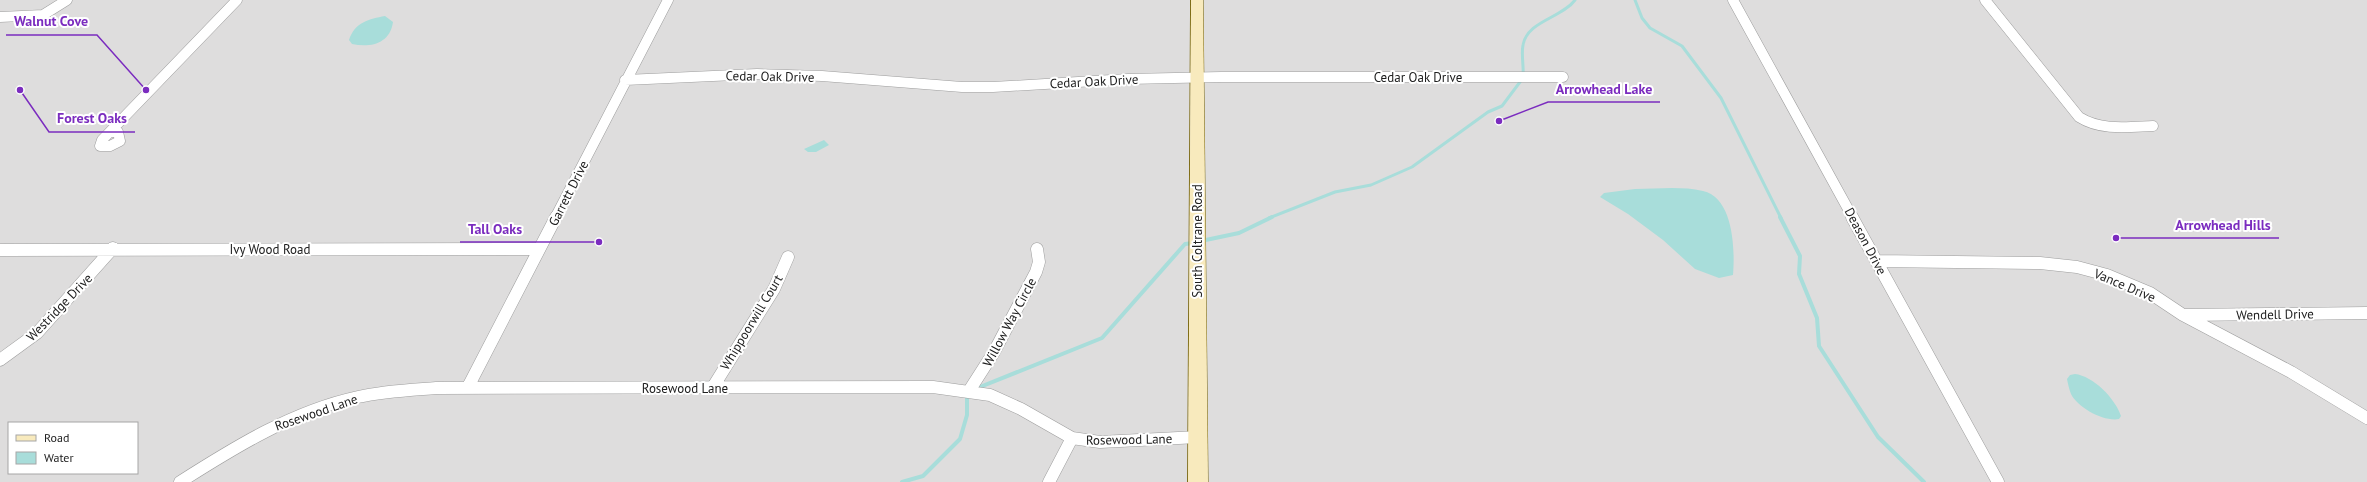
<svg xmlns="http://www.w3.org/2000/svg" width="2367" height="482" font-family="'PT Sans',sans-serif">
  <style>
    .residential { fill: #dedddd; fill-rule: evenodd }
    .water { fill: #a8ddda }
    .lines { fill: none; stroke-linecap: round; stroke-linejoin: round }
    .stream-far1 { stroke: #a8ddda; stroke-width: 3 }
    .stream { stroke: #a8ddda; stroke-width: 4 }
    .minor-far1-casing { stroke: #9d9d9d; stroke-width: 11 }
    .minor-casing { stroke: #9d9d9d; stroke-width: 13 }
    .secondary-casing { stroke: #766308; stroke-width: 1 }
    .minor-far1 { stroke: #fff; stroke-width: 10 }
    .minor { stroke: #fff; stroke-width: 12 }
    .secondary { fill: #f8eabd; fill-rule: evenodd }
    .labels { text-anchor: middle; stroke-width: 4; stroke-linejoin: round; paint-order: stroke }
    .street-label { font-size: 13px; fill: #202020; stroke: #fff }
    .leader { fill: none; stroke: #7b2cbf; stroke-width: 1.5 }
    .callout-dot { fill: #7b2cbf; stroke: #fff; stroke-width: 1.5 }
    .callout-label { font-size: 14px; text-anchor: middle; font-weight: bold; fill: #7b2cbf; stroke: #fff; stroke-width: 4; stroke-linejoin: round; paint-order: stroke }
  </style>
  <rect width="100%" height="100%" fill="#f0eae7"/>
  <path class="residential" d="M0,0H2367V482H0ZM9,423H137V473H9Z"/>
  <path class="water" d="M385,16L393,22C390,44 370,48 352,44L349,40C355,22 369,19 385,16Z
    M824,140L829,145L816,152H808L804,149Z
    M1635,189C1657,189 1681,186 1703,191C1734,198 1735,251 1733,275L1719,278L1695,269L1663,240L1628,214L1600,197L1604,193Z
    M2075,374C2093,376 2115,398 2121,416L2119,419C2104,422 2078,408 2071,394C2069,389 2068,384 2067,379L2070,375Z"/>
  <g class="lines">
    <path class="stream-far1" d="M1635,0L1642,18L1650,28L1682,46L1721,98L1781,218
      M1523,76C1524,66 1521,55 1523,45C1527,21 1562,18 1575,0
      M1269,218L1335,192L1371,185L1412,167L1488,112L1502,106L1520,82"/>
    <path class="stream" d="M1780,217L1800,256L1799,274L1817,318L1819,346L1878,437L1924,482
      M1201,241L1239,233L1272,217
      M975,389L1102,338L1185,244L1193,243
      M902,482L923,476L960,439L967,415V394"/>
    <g class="minor-far1-casing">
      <path id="minor-far1" d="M1733,0L1853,218
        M1985,0L2079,117C2101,131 2128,127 2153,126
        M0,17L43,15L67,0
        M625,80L757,74L822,76L962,87H993L1128,79L1221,77H1563
        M110,132H118L120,141L110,146H100L102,140L237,0
        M555,218L668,0"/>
    </g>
    <g class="minor-casing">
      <path id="minor" d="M1852,217L1998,482
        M0,250L539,249
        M1877,261L2040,263L2077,267L2107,275L2150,293L2183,315L2291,372L2367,418
        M2185,315L2367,313
        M0,360L37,333L113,248
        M468,387L556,217
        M713,387L774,289L788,257
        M969,391L994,352L1036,272L1039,262L1037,249
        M180,482C235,447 293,411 358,397C384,391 410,390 436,388L933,387L990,395L1021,409L1072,438L1100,442L1198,437
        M1049,482L1072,438"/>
    </g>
    <g class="secondary-casing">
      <path id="secondary" d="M1191,0H1203L1208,482H1188Z"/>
    </g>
    <use href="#minor-far1" class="minor-far1"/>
    <use href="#minor" class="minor"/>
    <use href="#secondary" class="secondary"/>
  </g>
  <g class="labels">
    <g class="street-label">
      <text transform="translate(770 76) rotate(1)" y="5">Cedar Oak Drive</text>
      <text x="1418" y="82">Cedar Oak Drive</text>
      <text transform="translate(1094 81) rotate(-3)" y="5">Cedar Oak Drive</text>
      <text transform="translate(568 193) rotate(-63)" y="5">Garrett Drive</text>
      <text transform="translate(1197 241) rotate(-90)" y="5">South Coltrane Road</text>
      <text transform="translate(1866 241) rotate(62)" y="5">Deason Drive</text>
      <text x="270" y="254">Ivy Wood Road</text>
      <text transform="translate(2125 285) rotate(23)" y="5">Vance Drive</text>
      <text transform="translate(59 307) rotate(-46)" y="5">Westridge Drive</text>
      <text transform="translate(2275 314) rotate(-1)" y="5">Wendell Drive</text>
      <text transform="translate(751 322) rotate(-59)" y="5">Whippoorwill Court</text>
      <text transform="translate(1009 322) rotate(-62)" y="5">Willow Way Circle</text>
      <text x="685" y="393">Rosewood Lane</text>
      <text transform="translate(316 412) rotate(-19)" y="5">Rosewood Lane</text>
      <text transform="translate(1129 439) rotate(-1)" y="5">Rosewood Lane</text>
    </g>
  </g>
  <path class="leader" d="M146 90L97 35H6M1499 121L1548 102H1660M20 90L49 132H135M2116 238L2167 238H2279M599 242L530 242H460"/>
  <g class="callout-dot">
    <circle cx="146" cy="90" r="4"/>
    <circle cx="1499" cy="121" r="4"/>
    <circle cx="20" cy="90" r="4"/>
    <circle cx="2116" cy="238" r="4"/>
    <circle cx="599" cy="242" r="4"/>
  </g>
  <g class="callout-label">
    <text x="51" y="26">Walnut Cove</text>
    <text x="1604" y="94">Arrowhead Lake</text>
    <text x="92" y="123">Forest Oaks</text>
    <text x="2223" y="230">Arrowhead Hills</text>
    <text x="495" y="234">Tall Oaks</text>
  </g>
  <rect x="8" y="422" width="130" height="52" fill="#ffffff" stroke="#a6a6a6"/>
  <rect x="16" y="435" width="20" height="6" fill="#f8eabd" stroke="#a6a6a6"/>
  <text x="44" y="442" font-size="12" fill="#202020">Road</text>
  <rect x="16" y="452" width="20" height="12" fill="#a8ddda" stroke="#a6a6a6"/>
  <text x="44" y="462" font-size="12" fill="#202020">Water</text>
</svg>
